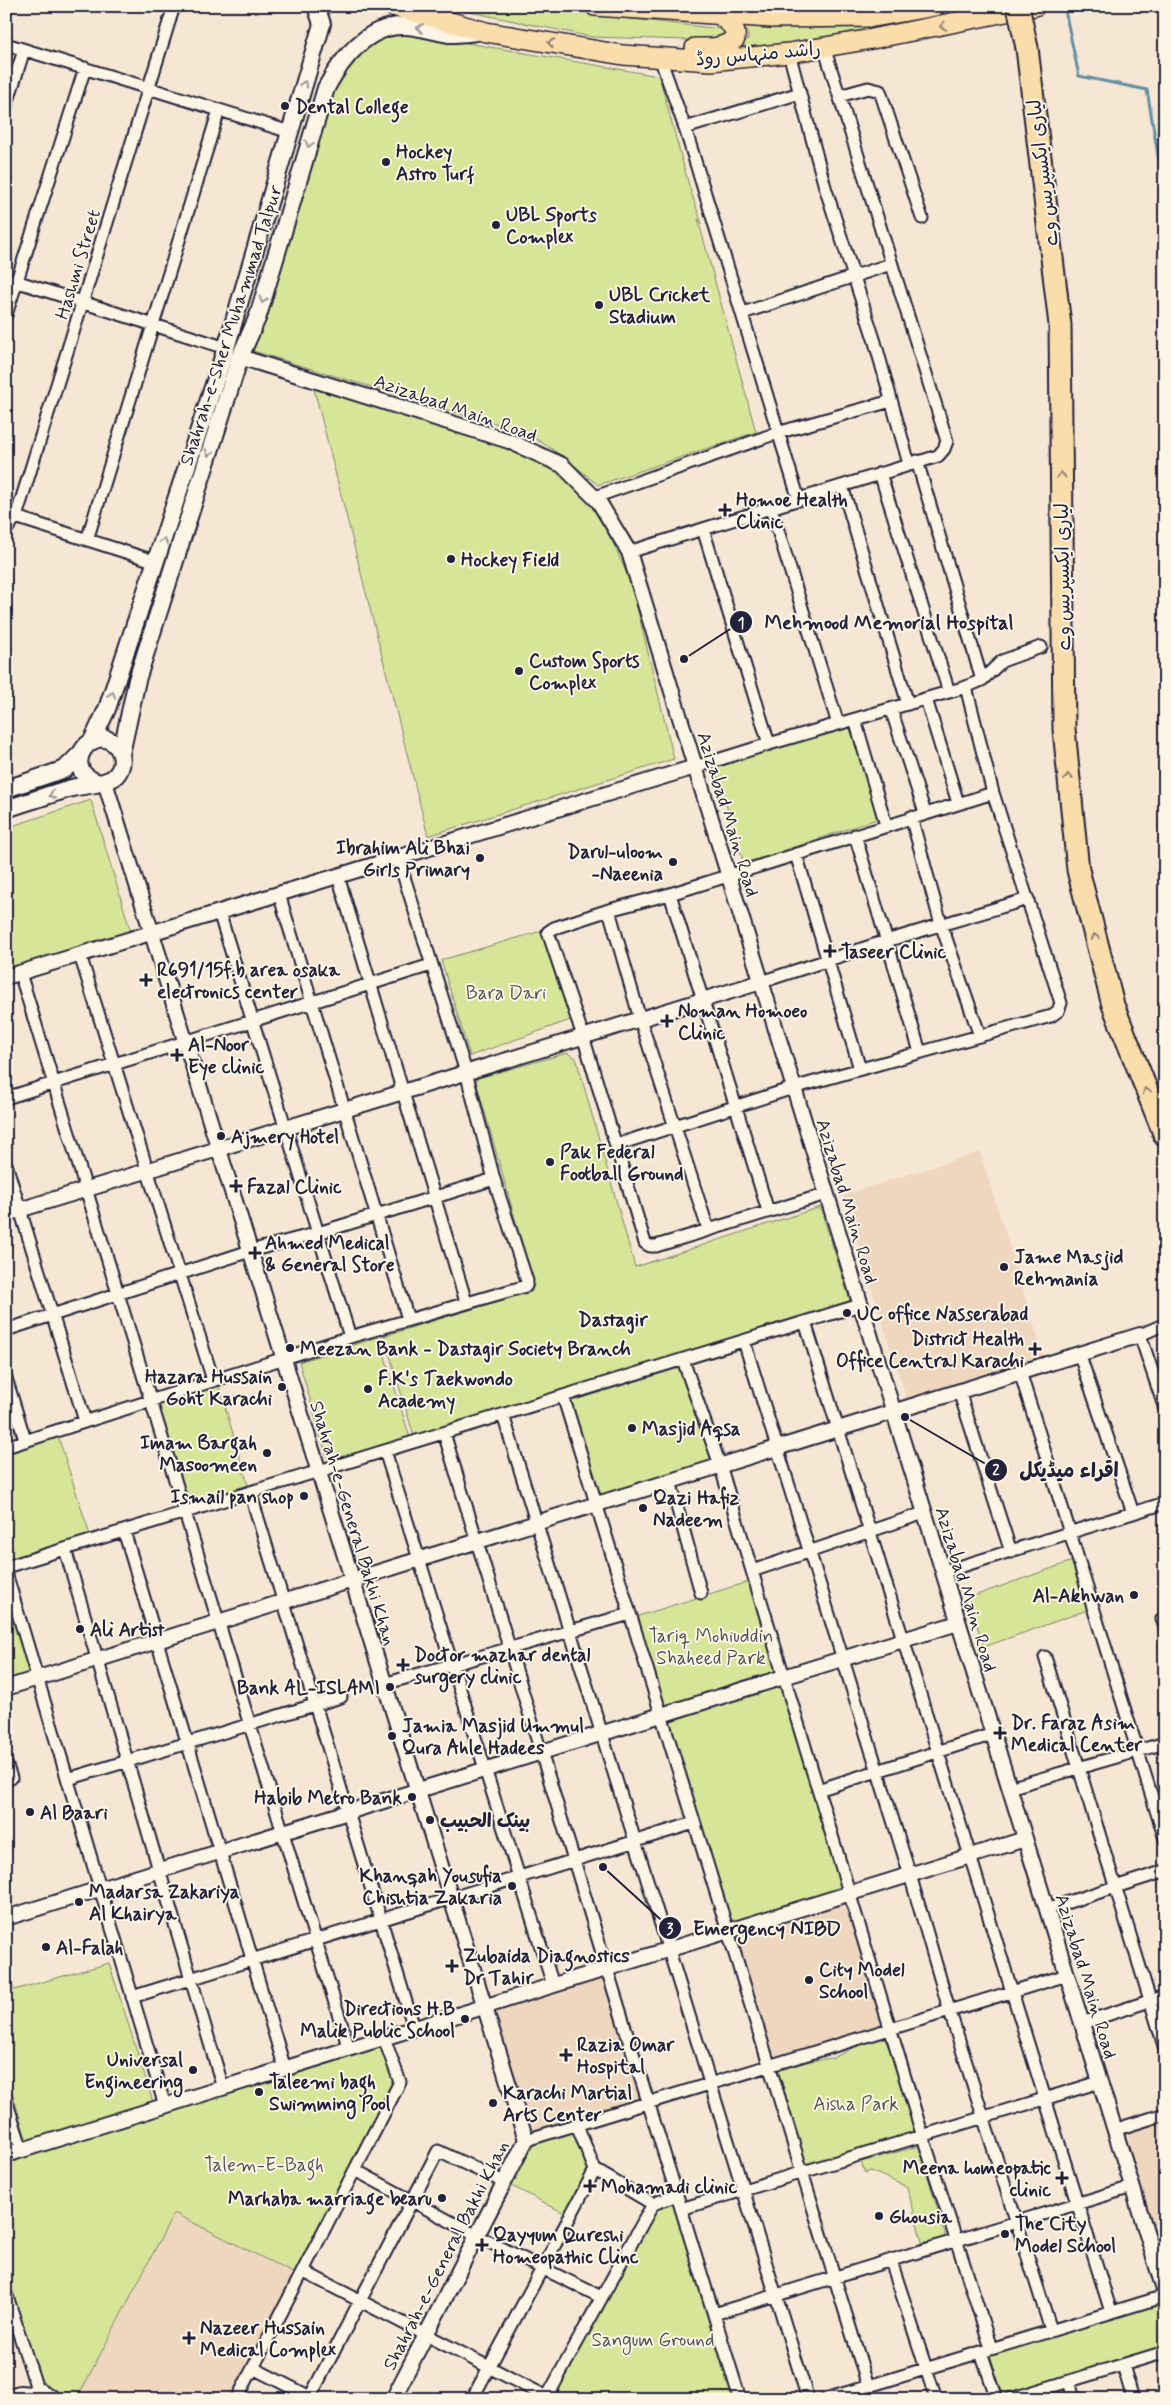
<svg xmlns="http://www.w3.org/2000/svg" width="1171" height="2405" font-family="Mynerve,'Playpen Sans Arabic',sans-serif">
  <style>
    .built { fill: #eed6bf }
    .green { fill: #d6e598; stroke: #7c846a }
    .lines { fill: none; stroke-linecap: round; stroke-linejoin: round }
    .stream { stroke: #618fa4; stroke-width: 3 }
    .minor-casing { stroke: #22223b; stroke-width: 15 }
    .tertiary-casing { stroke: #22223b; stroke-width: 18 }
    .secondary-casing { stroke: #22223b; stroke-width: 20 }
    .primary-casing { stroke: #22223b; stroke-width: 22 }
    .motorway-casing { stroke: #22223b; stroke-width: 25 }
    .minor { stroke: #fcf5e5; stroke-width: 11 }
    .tertiary { stroke: #fcf5e5; stroke-width: 14 }
    .secondary { stroke: #fcf5e5; stroke-width: 16 }
    .primary { stroke: #faddab; stroke-width: 19 }
    .motorway { stroke: #faddab; stroke-width: 21 }
    .motorway-bridge-casing { stroke: #22223b; stroke-width: 25; stroke-linecap: butt }
    .motorway-bridge { stroke: #faddab; stroke-width: 21 }
    .oneway { stroke: #8e8073 }
    .oneway2 { stroke: #9a9698 }
    .poi-dot { fill: #22223b; stroke: #fcf5e5; stroke-width: 2 }
    .labels { text-anchor: middle; stroke-width: 4; stroke-linejoin: round; paint-order: stroke }
    .street-label { font-size: 19px; fill: #22223b; stroke: #fcf5e5 }
    .poi-label { font-size: 19px; font-weight: bold; fill: #22223b; stroke: #fcf5e5; text-anchor: start }
    .park-label { font-size: 19px; fill: #4f5352; stroke: #fcf5e5 }
    .neighbourhood-label { font-size: 20px; font-weight: bold; fill: #22223b; stroke: #fcf5e5 }
    .leader { fill: none; stroke: #22223b; stroke-width: 2 }
    .callout-dot { fill: #22223b; stroke: #fcf5e5; stroke-width: 2 }
    .mark-label { font-size: 15px; text-anchor: middle; font-weight: bold; fill: #fff }
    .callout-label { font-size: 20px; text-anchor: middle; font-weight: bold; fill: #22223b; stroke: #fcf5e5; stroke-width: 4; stroke-linejoin: round; paint-order: stroke }
  </style>
  <rect width="100%" height="100%" fill="#f6e7d4"/>
  <filter id="ink" filterUnits="userSpaceOnUse"><feTurbulence type="fractalNoise" baseFrequency=".02" numOctaves="2"/><feDisplacementMap in="SourceGraphic" scale="10" xChannelSelector="R" yChannelSelector="G"/><feConvolveMatrix kernelMatrix="1 2 1 2 8 2 1 2 1" color-interpolation-filters="sRGB"/></filter>
  <g filter="url(#ink)">
    <path class="built" d="M980,1152L1044,1357L907,1401L843,1195Z
      M850,1893L890,2029L769,2066L727,1931Z
      M607,1969L648,2103L526,2140L484,2007Z
      M1165,2114V2293L1114,2130Z
      M174,2213L301,2277L237,2399H77Z"/>
    <path class="green" d="M441,6H559L597,15L721,29L727,32V36L720,41L592,37Z
      M739,21C794,30 845,30 900,22L901,26L731,53L748,39V34Z
      M403,32L659,76L690,189L702,224L698,219L756,432L598,485C553,447 529,429 470,417L253,351L330,100C346,64 363,43 403,32Z
      M313,385L535,457L582,488L606,527L631,583L674,759L428,836Z
      M852,724L877,819L744,864L715,768Z
      M91,800L133,939L6,977V828Z
      M545,930L573,1019L470,1056L441,960Z
      M567,1053L576,1058L635,1267L820,1207L851,1303L414,1436L384,1336L528,1292L534,1286L476,1081L478,1078Z
      M379,1337L410,1438L329,1464L299,1362Z
      M683,1360L720,1465L596,1504L563,1396Z
      M217,1379L250,1492L185,1513L150,1399Z
      M56,1430L92,1541L6,1567V1447Z
      M1078,1559L1093,1608L984,1647L968,1598Z
      M6,1573L37,1678L6,1687Z
      M754,1580L850,1893L727,1931L632,1618Z
      M109,1963L153,2102L27,2142L6,2072V1964L14,1990Z
      M890,2029L923,2137L802,2174L769,2066L833,2058Z
      M384,2038L400,2082L301,2277L174,2213L77,2399H54L37,2389L6,2293V2155Z
      M577,2125L595,2170L570,2216L504,2182L526,2140Z
      M919,2146L946,2238L923,2245L907,2187L871,2171L865,2173L861,2162Z
      M674,2201L732,2399H554L655,2208Z
      M1165,2296V2352L1009,2399H997L981,2352Z"/>
    <g class="lines">
      <path class="stream" d="M1064,6L1079,76L1147,90L1165,197"/>
      <g class="minor-casing">
        <path id="minor" d="M6,44L290,132
          M789,53L825,187L875,342L909,464
          M660,58L685,128L799,500
          M839,96L868,88L880,91L922,218
          M6,107L24,50
          M685,128L800,93
          M6,278L226,348
          M743,313L891,264
          M6,315L85,68
          M917,461L982,680
          M880,473L949,692
          M842,486L908,704
          M595,497L777,433L891,401
          M771,508L838,724
          M6,514L157,562
          M703,529L769,744
          M6,530L16,517L174,6
          M87,540L219,110
          M629,552L938,456L944,449L947,441L824,47
          M926,699L958,803
          M891,709L925,813
          M855,720L886,825
          M695,767L769,744L966,687L982,680L1002,661L1041,647
          M911,817L941,924L980,1036
          M855,835L920,1052
          M796,854L860,1069
          M338,876L466,1302
          M279,894L408,1319
          M670,894L768,1211
          M609,910L640,1019L708,1229
          M219,912L350,1337
          M80,955L213,1380
          M20,973L349,2049
          M761,982L886,941L1028,899
          M6,1098L431,965
          M616,1145L793,1088L1051,1016L1058,1011L1061,1003L993,793L966,687
          M6,1164L85,1421
          M826,1194L656,1246H650L645,1243L583,1036L548,932L554,928L609,910L670,894L993,793
          M805,1322L1111,2312
          M1165,1324L1140,1335L1165,1409
          M6,1330L250,1251L318,1233L494,1179L466,1072L398,858
          M744,1341L910,1875L949,2009L1051,2330
          M1079,1353L1133,1513
          M683,1360L720,1465L923,2137L991,2348
          M1020,1372L1165,1839
          M6,1378L25,1440
          M959,1391L1011,1552
          M563,1396L872,2399
          M503,1415L808,2399
          M444,1433L607,1969L740,2399
          M6,1447L350,1337L526,1286L527,1281L494,1179
          M385,1451L553,1985
          M670,1481L701,1593
          M250,1492L414,2028
          M124,1531L285,2069
          M65,1549L223,2088
          M6,1567L860,1305
          M752,1571L924,1513
          M943,1572L1165,1503
          M6,1573L165,2106
          M1162,1619L1165,1627
          M1045,1657L1165,2049
          M384,1684L630,1614
          M6,1763L11,1778
          M68,1779L341,1697
          M1009,1788L1165,1743
          M818,1790L993,1734
          M1047,1909L1165,1871
          M132,1997L694,1823
          M1082,2023L1165,1996
          M6,2100L22,2150
          M1114,2130L1165,2114
          M526,2140L1067,1975
          M355,2170L477,2236L601,2297
          M595,2170L653,2204
          M681,2209L1100,2082
          M891,2261L936,2399
          M304,2272L547,2397
          M6,2293L37,2389
          M714,2314L1132,2187
          M1123,2365L1133,2399
          M253,2368L314,2399
          M1069,2381L1074,2399
          M237,2399L400,2082L384,2038
          M309,2399L438,2151L504,2182
          M472,2399L595,2170L577,2125
          M546,2399L653,2204L677,2195
          M826,2399L981,2352
          M997,2399L981,2352L1165,2296
          M1010,2399L1165,2352"/>
      </g>
      <g class="tertiary-casing">
        <path id="tertiary" d="M240,357L509,441L562,465L599,502L629,552L1165,2293
          M105,782L526,2140L393,2399
          M6,977L695,767
          M6,1214L761,982
          M6,1688L1140,1335
          M6,1918L958,1623
          M6,2155L1025,1839
          M6,2397L20,2393L31,2394L37,2389L54,2399"/>
      </g>
      <g class="secondary-casing">
        <path id="secondary" d="M93,739L107,709L226,348L322,24L316,6
          M121,754L137,680L240,357L258,316L326,88C341,60 367,25 404,26C419,26 434,32 449,34C458,34 468,33 476,32
          M6,789L65,769L80,754
          M6,809C28,802 50,794 72,788C84,785 99,785 109,780C114,778 118,774 120,769C123,762 122,754 118,748C96,718 56,768 97,782"/>
      </g>
      <g class="primary-casing">
        <path id="primary" d="M393,6L486,32L623,55L711,61L789,53L872,39L1035,6
          M595,6L771,18L874,17L935,6
          M695,48C710,48 722,49 735,39C737,27 728,22 720,15"/>
      </g>
      <g class="motorway-casing">
        <path id="motorway" d="M1027,48L1060,325L1064,729L1078,870L1113,1005L1165,1136"/>
      </g>
      <use href="#minor" class="minor"/>
      <use href="#tertiary" class="tertiary"/>
      <use href="#secondary" class="secondary"/>
      <use href="#primary" class="primary"/>
      <use href="#motorway" class="motorway"/>
      <g class="motorway-bridge-casing">
        <path id="motorway-bridge" d="M1018,6L1027,48"/>
      </g>
      <use href="#motorway-bridge" class="motorway-bridge"/>
    </g>
    <defs><path id="oneway-chevron" d="M-2-3.5L2.5 0L-2 3.5" fill="none" stroke-width="1.6" stroke-linecap="round" stroke-linejoin="round" transform="scale(1.25)"/></defs>
    <g class="oneway">
      <use href="#oneway-chevron" transform="translate(943 26) rotate(169)"/>
      <use href="#oneway-chevron" transform="translate(551 43) rotate(-170)"/>
      <use href="#oneway-chevron" transform="translate(1061 475) rotate(-91)"/>
      <use href="#oneway-chevron" transform="translate(1068 777) rotate(-96)"/>
      <use href="#oneway-chevron" transform="translate(1095 937) rotate(-104)"/>
      <use href="#oneway-chevron" transform="translate(1146 1091) rotate(-111)"/>
    </g>
    <g class="oneway2">
      <use href="#oneway-chevron" transform="translate(420 28) rotate(-172)"/>
      <use href="#oneway-chevron" transform="translate(304 84) rotate(-73)"/>
      <use href="#oneway-chevron" transform="translate(309 144) rotate(107)"/>
      <use href="#oneway-chevron" transform="translate(263 300) rotate(107)"/>
      <use href="#oneway-chevron" transform="translate(209 453) rotate(108)"/>
      <use href="#oneway-chevron" transform="translate(164 541) rotate(-72)"/>
      <use href="#oneway-chevron" transform="translate(112 695) rotate(-71)"/>
      <use href="#oneway-chevron" transform="translate(52 795) rotate(162)"/>
    </g>
  </g>
  <g class="poi-dot">
    <circle cx="285" cy="106" r="5"/>
    <circle cx="386" cy="162" r="5"/>
    <circle cx="496" cy="225" r="5"/>
    <circle cx="599" cy="305" r="5"/>
    <path d="M722.5 502.5h5v5h5v5h-5v5h-5v-5h-5v-5h5z"/>
    <circle cx="451" cy="559" r="5"/>
    <circle cx="519" cy="671" r="5"/>
    <circle cx="480" cy="858" r="5"/>
    <circle cx="673" cy="862" r="5"/>
    <path d="M827.5 943.5h5v5h5v5h-5v5h-5v-5h-5v-5h5z"/>
    <path d="M143.5 972.5h5v5h5v5h-5v5h-5v-5h-5v-5h5z"/>
    <path d="M664.5 1013.5h5v5h5v5h-5v5h-5v-5h-5v-5h5z"/>
    <path d="M174.5 1047.5h5v5h5v5h-5v5h-5v-5h-5v-5h5z"/>
    <circle cx="221" cy="1136" r="5"/>
    <circle cx="550" cy="1162" r="5"/>
    <path d="M233.5 1178.5h5v5h5v5h-5v5h-5v-5h-5v-5h5z"/>
    <path d="M252.5 1245.5h5v5h5v5h-5v5h-5v-5h-5v-5h5z"/>
    <circle cx="1004" cy="1267" r="5"/>
    <circle cx="847" cy="1313" r="5"/>
    <circle cx="290" cy="1348" r="5"/>
    <path d="M1032.5 1341.5h5v5h5v5h-5v5h-5v-5h-5v-5h5z"/>
    <circle cx="282" cy="1387" r="5"/>
    <circle cx="368" cy="1389" r="5"/>
    <circle cx="632" cy="1428" r="5"/>
    <circle cx="267" cy="1453" r="5"/>
    <circle cx="304" cy="1496" r="5"/>
    <circle cx="643" cy="1508" r="5"/>
    <circle cx="1134" cy="1595" r="5"/>
    <circle cx="80" cy="1629" r="5"/>
    <path d="M400.5 1657.5h5v5h5v5h-5v5h-5v-5h-5v-5h5z"/>
    <circle cx="390" cy="1687" r="5"/>
    <path d="M997.5 1725.5h5v5h5v5h-5v5h-5v-5h-5v-5h5z"/>
    <circle cx="392" cy="1736" r="5"/>
    <circle cx="412" cy="1797" r="5"/>
    <circle cx="30" cy="1812" r="5"/>
    <circle cx="430" cy="1820" r="5"/>
    <circle cx="512" cy="1886" r="5"/>
    <circle cx="79" cy="1902" r="5"/>
    <circle cx="46" cy="1947" r="5"/>
    <path d="M449.5 1958.5h5v5h5v5h-5v5h-5v-5h-5v-5h5z"/>
    <circle cx="809" cy="1980" r="5"/>
    <circle cx="465" cy="2019" r="5"/>
    <path d="M563.5 2047.5h5v5h5v5h-5v5h-5v-5h-5v-5h5z"/>
    <circle cx="193" cy="2070" r="5"/>
    <circle cx="259" cy="2092" r="5"/>
    <circle cx="493" cy="2103" r="5"/>
    <path d="M1059.5 2170.5h5v5h5v5h-5v5h-5v-5h-5v-5h5z"/>
    <path d="M587.5 2178.5h5v5h5v5h-5v5h-5v-5h-5v-5h5z"/>
    <circle cx="442" cy="2198" r="5"/>
    <circle cx="879" cy="2216" r="5"/>
    <circle cx="1005" cy="2234" r="5"/>
    <path d="M479.5 2237.5h5v5h5v5h-5v5h-5v-5h-5v-5h5z"/>
    <path d="M186.5 2330.5h5v5h5v5h-5v5h-5v-5h-5v-5h5z"/>
  </g>
  <g class="labels">
    <g class="street-label">
      <text transform="translate(758 53) rotate(-5)" y="7">راشد منہاس روڈ</text>
      <text transform="translate(1042 173) rotate(-97)" y="7">لیاری ایکسپریس وے</text>
      <text transform="translate(77 264) rotate(-73)" y="7">Hashmi Street</text>
      <text transform="translate(230 325) rotate(-72)" y="7">Shahrah-e-Sher Muhammad Talpur</text>
      <text transform="translate(456 407) rotate(19)" y="7">Azizabad Main Road</text>
      <text transform="translate(1062 577) rotate(-91)" y="7">لیاری ایکسپریس وے</text>
      <text transform="translate(729 814) rotate(73)" y="7">Azizabad Main Road</text>
      <text transform="translate(848 1201) rotate(73)" y="7">Azizabad Main Road</text>
      <text transform="translate(354 1523) rotate(73)" y="7">Shahrah-e-General Bakhi Khan</text>
      <text transform="translate(967 1589) rotate(73)" y="7">Azizabad Main Road</text>
      <text transform="translate(1087 1976) rotate(73)" y="7">Azizabad Main Road</text>
      <text transform="translate(445 2255) rotate(-63)" y="7">Shahrah-e-General Bakhi Khan</text>
    </g>
    <g class="poi-label">
      <text x="295" y="113">Dental College</text>
      <text x="396" y="158">Hockey<tspan x="396" dy="22">Astro Turf</tspan></text>
      <text x="506" y="221">UBL Sports<tspan x="506" dy="22">Complex</tspan></text>
      <text x="609" y="301">UBL Cricket<tspan x="609" dy="22">Stadium</tspan></text>
      <text x="736" y="506">Homoe Health<tspan x="736" dy="22">Clinic</tspan></text>
      <text x="461" y="566">Hockey Field</text>
      <text x="529" y="667">Custom Sports<tspan x="529" dy="22">Complex</tspan></text>
      <text x="470" y="854" text-anchor="end">Ibrahim Ali Bhai<tspan x="470" dy="22">Girls Primary</tspan></text>
      <text x="663" y="858" text-anchor="end">Darul-uloom<tspan x="663" dy="22">-Naeenia</tspan></text>
      <text x="841" y="958">Taseer Clinic</text>
      <text x="157" y="976">R691/15f.b area osaka<tspan x="157" dy="22">electronics center</tspan></text>
      <text x="678" y="1017">Noman Homoeo<tspan x="678" dy="22">Clinic</tspan></text>
      <text x="188" y="1051">Al-Noor<tspan x="188" dy="22">Eye clinic</tspan></text>
      <text x="231" y="1143">Ajmery Hotel</text>
      <text x="560" y="1158">Pak Federal<tspan x="560" dy="22">Football Ground</tspan></text>
      <text x="247" y="1193">Fazal Clinic</text>
      <text x="265" y="1249">Ahmed Medical<tspan x="265" dy="22">&amp; General Store</tspan></text>
      <text x="1014" y="1263">Jame Masjid<tspan x="1014" dy="22">Rehmania</tspan></text>
      <text x="857" y="1320">UC office Nasserabad</text>
      <text x="1024" y="1345" text-anchor="end">District Health<tspan x="1024" dy="22">Office Central Karachi</tspan></text>
      <text x="300" y="1355">Meezan Bank - Dastagir Society Branch</text>
      <text x="272" y="1383" text-anchor="end">Hazara Hussain<tspan x="272" dy="22">Goht Karachi</tspan></text>
      <text x="378" y="1385">F.K's Taekwondo<tspan x="378" dy="22">Academy</tspan></text>
      <text x="642" y="1435">Masjid Aqsa</text>
      <text x="257" y="1449" text-anchor="end">Imam Bargah<tspan x="257" dy="22">Masoomeen</tspan></text>
      <text x="294" y="1503" text-anchor="end">Ismail pan shop</text>
      <text x="653" y="1504">Qazi Hafiz<tspan x="653" dy="22">Nadeem</tspan></text>
      <text x="1124" y="1602" text-anchor="end">Al-Akhwan</text>
      <text x="90" y="1636">Ali Artist</text>
      <text x="414" y="1661">Doctor mazhar dental<tspan x="414" dy="22">surgery clinic</tspan></text>
      <text x="380" y="1694" text-anchor="end">Bank AL-ISLAMI</text>
      <text x="1011" y="1729">Dr. Faraz Asim<tspan x="1011" dy="22">Medical Center</tspan></text>
      <text x="402" y="1732">Jamia Masjid Ummul<tspan x="402" dy="22">Qura Ahle Hadees</tspan></text>
      <text x="402" y="1804" text-anchor="end">Habib Metro Bank</text>
      <text x="40" y="1819">Al Baari</text>
      <text x="440" y="1827">بينک الحبيب</text>
      <text x="502" y="1882" text-anchor="end">Khanqah Yousufia<tspan x="502" dy="22">Chishtia Zakaria</tspan></text>
      <text x="89" y="1898">Madarsa Zakariya<tspan x="89" dy="22">Al Khairya</tspan></text>
      <text x="56" y="1954">Al-Falah</text>
      <text x="463" y="1962">Zubaida Diagnostics<tspan x="463" dy="22">Dr Tahir</tspan></text>
      <text x="819" y="1976">City Model<tspan x="819" dy="22">School</tspan></text>
      <text x="455" y="2015" text-anchor="end">Directions H.B<tspan x="455" dy="22">Malik Public School</tspan></text>
      <text x="577" y="2051">Razia Omar<tspan x="577" dy="22">Hospital</tspan></text>
      <text x="183" y="2066" text-anchor="end">Universal<tspan x="183" dy="22">Engineering</tspan></text>
      <text x="269" y="2088">Taleemi bagh<tspan x="269" dy="22">Swimming Pool</tspan></text>
      <text x="503" y="2099">Karachi Martial<tspan x="503" dy="22">Arts Center</tspan></text>
      <text x="1051" y="2174" text-anchor="end">Meena homeopatic<tspan x="1051" dy="22">clinic</tspan></text>
      <text x="601" y="2193">Mohamadi clinic</text>
      <text x="432" y="2205" text-anchor="end">Marhaba marriage bearu</text>
      <text x="889" y="2223">Ghousia</text>
      <text x="1015" y="2230">The City<tspan x="1015" dy="22">Model School</tspan></text>
      <text x="493" y="2241">Qayyum Qureshi<tspan x="493" dy="22">Homeopathic Clinc</tspan></text>
      <text x="200" y="2334">Nazeer Hussain<tspan x="200" dy="22">Medical Complex</tspan></text>
    </g>
    <g class="park-label">
      <text x="506" y="999">Bara Dari</text>
      <text x="711" y="1642">Tariq Mohiuddin<tspan x="711" dy="22">Shaheed Park</tspan></text>
      <text x="856" y="2110">Aisha Park</text>
      <text x="264" y="2171">Talem-E-Bagh</text>
      <text x="653" y="2346">Sangum Ground</text>
    </g>
    <g class="neighbourhood-label">
      <text x="613" y="1326">Dastagir</text>
    </g>
  </g>
  <path class="leader" d="M684 659L741 622M905 1417L996 1470M603 1867L670 1928"/>
  <g class="callout-dot">
    <circle cx="684" cy="659" r="5"/>
    <circle cx="905" cy="1417" r="5"/>
    <circle cx="603" cy="1867" r="5"/>
    <circle cx="741" cy="622" r="12"/>
    <circle cx="996" cy="1470" r="12"/>
    <circle cx="670" cy="1928" r="12"/>
  </g>
  <g class="mark-label">
    <text x="741" y="628">1</text>
    <text x="996" y="1475">2</text>
    <text x="670" y="1934">3</text>
  </g>
  <g class="callout-label">
    <text x="889" y="629">Mehmood Memorial Hospital</text>
    <text x="1069" y="1477">اقراء میڈیکل</text>
    <text x="767" y="1935">Emergency NIBD</text>
  </g>
  <rect width="1171" height="2405" fill="none" stroke="#fcf5e5" stroke-width="25"/>
  <rect x="12" y="12" width="1146" height="2380" fill="none" stroke="#22223b" stroke-width="2" filter="url(#ink)"/>
</svg>
